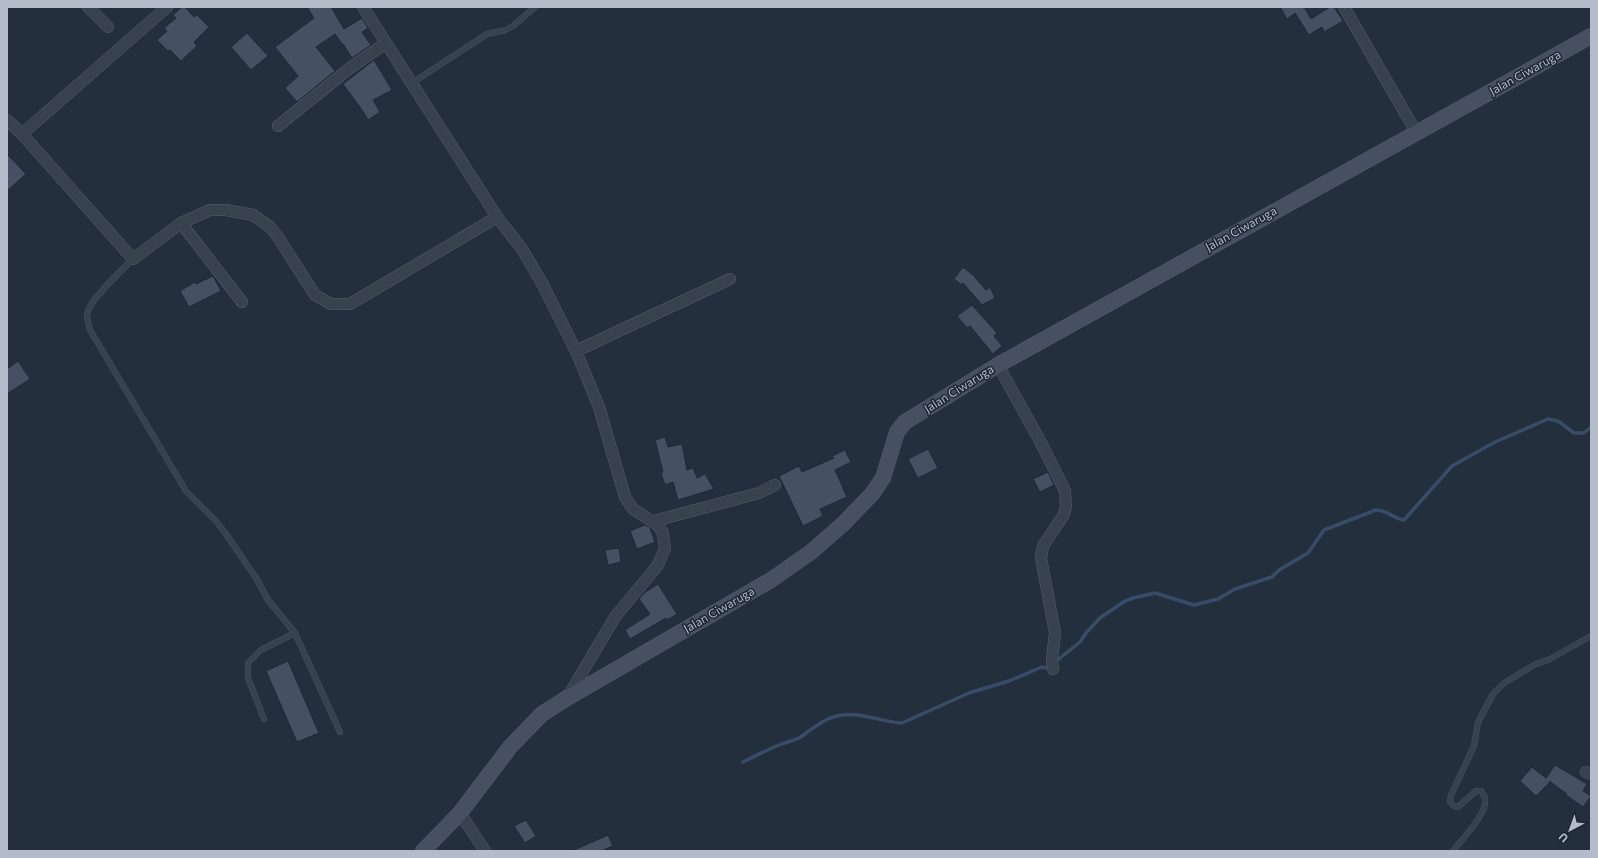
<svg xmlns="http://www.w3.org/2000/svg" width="1598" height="858" font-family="Commissioner,sans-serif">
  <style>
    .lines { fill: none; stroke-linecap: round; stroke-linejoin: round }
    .stream { stroke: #394c67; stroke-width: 3.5 }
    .building { fill: #455162; stroke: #1f2835 }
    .lane-casing { stroke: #565f6c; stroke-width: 6 }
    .street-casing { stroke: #565f6c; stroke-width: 12 }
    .secondary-casing { stroke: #565f6c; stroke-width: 16 }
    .lane { stroke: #38414e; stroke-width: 5.5 }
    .street { stroke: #38414e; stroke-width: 11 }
    .secondary { stroke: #465061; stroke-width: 15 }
    .labels { text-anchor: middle; stroke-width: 3; stroke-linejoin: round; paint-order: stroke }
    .street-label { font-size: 12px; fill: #b4bcc9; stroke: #1d2633 }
  </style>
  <rect width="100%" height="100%" fill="#242f3e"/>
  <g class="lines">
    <path class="stream" d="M1055,662L1080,642L1086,633L1100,618L1125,601L1133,598L1155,593L1194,605L1218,599L1235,589L1272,577L1279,570L1308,553L1324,530L1376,510C1387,510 1394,519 1404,520L1452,466L1495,442L1548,419L1558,421L1574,433H1584L1591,427
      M743,762C755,756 767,750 779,745C786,742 793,741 799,738C813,729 825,717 842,715C862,712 881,722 902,723L969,693L1009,681L1042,667L1047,668L1050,665"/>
  </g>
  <path class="building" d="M182,7H185L194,17L197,15L209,27L194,42L197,46L181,61L170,50L168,51L157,40L167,31L164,28L176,18L173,15Z
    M307,7H331L344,29L362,18L368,28L362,32L371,45L352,58L343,44H342L335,34L316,47L335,71L297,102L285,88L298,76L275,47L314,18Z
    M1280,7H1304L1311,19L1330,7H1334L1343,21L1324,32L1322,27L1309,35L1295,13L1287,19Z
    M247,33L268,56L251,70L231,47Z
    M374,60L392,90L373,100L380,112L368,120L362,110L343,84Z
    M7,154L26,174L7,191Z
    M963,267L974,276L986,290L990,287L995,298L982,305L963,283L962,285L954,279Z
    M213,276L221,291L189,307L180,291L195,282L196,284Z
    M972,305L997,333L994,336L1002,346L993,354L970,326L967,328L957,316Z
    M18,361L30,379L7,394V369Z
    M665,437L668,447L682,444L687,470L693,468L697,478L705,474L714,489L678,500L673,482L665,485L661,473L663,472L655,440Z
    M928,449L938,468L918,478L908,459Z
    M845,450L851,462L835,470L847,497L820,509L823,516L803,526L779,476L799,466L802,472L834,458L832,456Z
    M1048,472L1054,485L1040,492L1033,479Z
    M645,525L650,528L655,542L637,549L630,531Z
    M619,548L621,562L608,565L605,550Z
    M658,584L677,614L667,620L666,618L630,639L625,630L650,614L639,599L644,593Z
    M288,661L319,733L297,742L266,671Z
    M1555,765L1587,784L1583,791L1591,796L1583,807L1566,795L1567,794L1549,781L1550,782L1536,796L1520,781L1532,767L1546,778Z
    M526,820L536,836L525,843L514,826Z
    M608,835L613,846L601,851H572Z"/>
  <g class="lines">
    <g class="lane-casing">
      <path id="lane" d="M412,83L487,34L506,30L513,26L535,7
        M133,259C122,270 89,300 87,314C87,320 89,325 90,330L186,491L215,520L226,534L256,578L268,600L295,633L340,732
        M264,719L248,678V663L261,650L295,633
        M1453,851C1462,839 1484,817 1485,803C1486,798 1484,795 1481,791H1476L1458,807L1454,806L1450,802L1451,795L1474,746L1478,722L1493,694L1504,683L1534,665L1550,659L1591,636"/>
    </g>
    <g class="street-casing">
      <path id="street" d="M88,7L108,27
        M363,7L497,217L522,249L542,283L576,351L599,407L625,497L633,509L659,526L663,534L665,548L658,565L615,617L567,698
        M1344,7L1416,132
        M7,120L22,134L133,259L181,223L210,210H226L253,215L270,227L278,237L315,295L331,304H350L497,217
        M278,126L350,68L386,43
        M22,134L167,7
        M181,223L242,302
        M576,351L730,279
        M998,365L1040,441L1065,491L1066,507L1063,516L1043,546L1041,558L1055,633L1052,659L1053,669
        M654,521L759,493L775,485
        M1586,772L1591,774
        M460,813L485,851"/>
    </g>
    <g class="secondary-casing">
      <path id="secondary" d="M423,851L460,813L510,747L542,714L567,698L771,580L811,552L843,524L872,494L883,478L897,432L905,422L998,365L1591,36"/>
    </g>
    <use href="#lane" class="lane"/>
    <use href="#street" class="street"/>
    <use href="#secondary" class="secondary"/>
  </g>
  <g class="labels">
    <g class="street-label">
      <text transform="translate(1525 73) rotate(-29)" y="4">Jalan Ciwaruga</text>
      <text transform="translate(1241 229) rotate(-29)" y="4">Jalan Ciwaruga</text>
      <text transform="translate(959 389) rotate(-32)" y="4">Jalan Ciwaruga</text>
      <text transform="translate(719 610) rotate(-30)" y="4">Jalan Ciwaruga</text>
    </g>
  </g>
  <rect width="1598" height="858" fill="none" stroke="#b4bcc9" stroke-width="16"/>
  <g transform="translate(1570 830) rotate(221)" stroke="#1d2633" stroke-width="3" paint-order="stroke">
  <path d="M0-3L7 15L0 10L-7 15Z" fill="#b4bcc9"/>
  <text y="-6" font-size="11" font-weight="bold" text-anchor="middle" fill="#b4bcc9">U</text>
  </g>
</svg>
